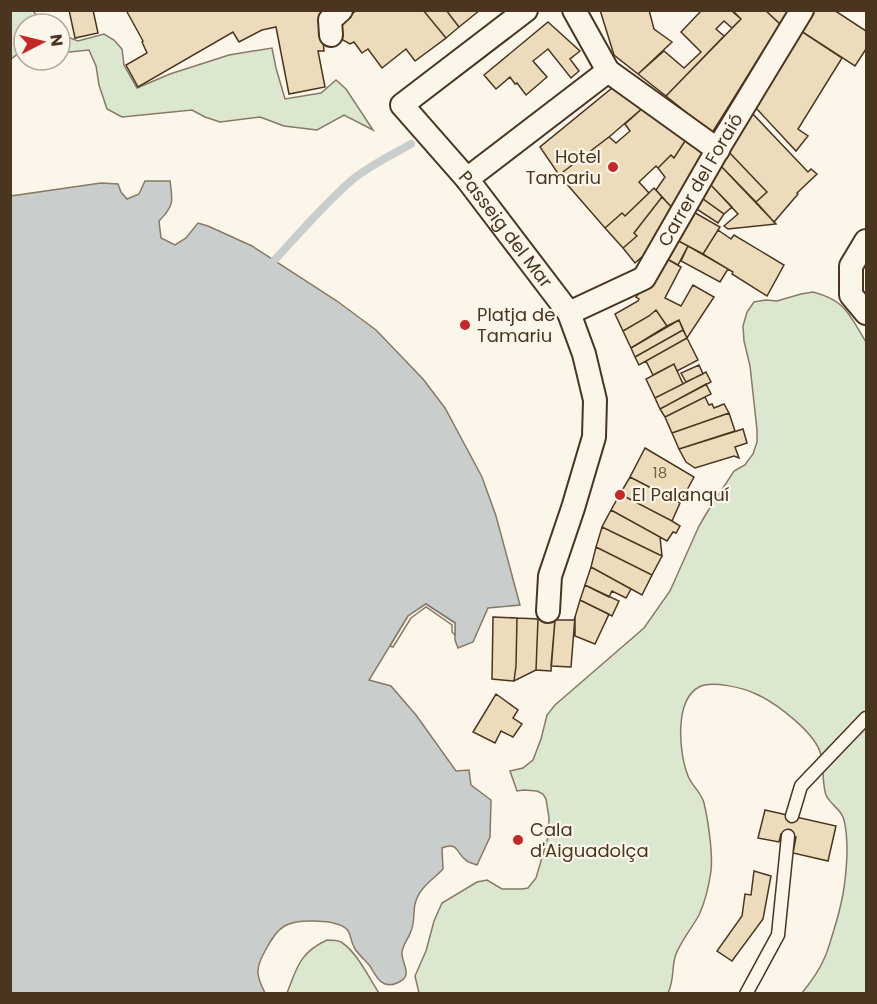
<svg xmlns="http://www.w3.org/2000/svg" width="877" height="1004" font-family="Poppins,sans-serif">
  <style>
    .green { fill: #dce7d0; stroke: #887966; stroke-width: 1.5 }
    .water { fill: #c9cecd; stroke: #887966; stroke-width: 1.5 }
    .pier { fill: #fbf6e9; stroke: #887966; stroke-width: 1.5 }
    .lines { fill: none; stroke-linecap: round; stroke-linejoin: round }
    .stream { stroke: #c9cecd; stroke-width: 8 }
    .building { fill: #ecdcbc; stroke: #4a3520; stroke-width: 1.5 }
    .lane-casing { stroke: #4a3520; stroke-width: 15 }
    .street-casing { stroke: #4a3520; stroke-width: 26 }
    .lane { stroke: #fbf6e9; stroke-width: 12 }
    .street { stroke: #fbf6e9; stroke-width: 22 }
    .poi-dot { fill: #c62828; stroke: #fbf6e9; stroke-width: 2 }
    .labels { text-anchor: middle; stroke-width: 4.5; stroke-linejoin: round; paint-order: stroke }
    .number-label { font-size: 15px; fill: #725f47 }
    .poi-label { font-size: 18px; fill: #4a3520; stroke: #fbf6e9; text-anchor: start }
    .street-label { font-size: 18px; fill: #4a3520; stroke: #fbf6e9 }
  </style>
  <rect width="100%" height="100%" fill="#fbf6e9"/>
  <path class="green" d="M11,10L33,11L45,24H24V53H19L11,59Z
    M60,34L78,41L104,34L114,40L122,49L124,65L137,88L170,74L229,55L272,48L276,68L285,99L321,93L336,80L346,89L373,130L344,115L317,130L284,126L260,117L220,122L205,117L192,110L122,117L107,109L99,85L96,66L89,50L60,53Z
    M813,292C847,301 849,315 866,342V993H802C810,983 819,971 824,959C828,951 830,942 833,933C842,904 846,884 847,853C847,841 847,828 843,817C840,809 830,804 826,795C822,784 824,767 821,755C816,733 776,703 756,694C744,688 711,680 699,687C674,700 679,754 688,776C692,786 701,792 704,803C708,820 713,853 711,871C709,885 705,902 699,915C692,928 682,939 676,954C671,968 675,978 668,993H419L415,976L426,951L434,921L442,903L477,882L487,880L502,889H522L528,888L536,878L548,837L549,818L546,799L543,794L537,791L524,790L517,791L510,771L523,768L533,760L541,739L547,715L555,705L644,628L670,591L699,526L706,514L734,471L745,465L753,454L757,442V430L750,366L744,341L743,326L747,312L754,302L766,300L777,301L801,294Z
    M327,940C332,940 337,940 341,942C357,952 369,978 379,993H287C297,968 299,953 327,940Z"/>
  <path class="water" d="M145,181H170C173,201 174,206 159,221L161,238L175,245L186,238L198,223L208,226L252,246L337,301L376,330L423,379L445,408L482,477L496,516L520,605L488,608L473,642L458,648L455,640V623L426,604L408,616L369,680L391,686L416,715L456,771L469,770L471,785L491,800L490,837L477,865C473,863 469,863 467,861C456,854 459,841 442,848L443,869C433,880 419,887 415,904C413,913 415,922 411,931C409,938 403,944 402,952C401,964 415,976 397,983C382,990 376,976 370,966C365,960 359,955 355,949C347,936 355,928 333,923C328,921 321,922 315,921C286,920 278,926 265,951C255,969 256,975 265,993L11,994V196L101,183L118,184L121,192L127,199L139,194Z"/>
  <path class="pier" d="M426,604L455,623V635L452,632V625L426,607L411,618L393,647L390,646L408,616Z"/>
  <g class="lines">
    <path class="stream" d="M271,264C297,236 323,205 352,180C369,166 392,155 411,144"/>
  </g>
  <path class="building" d="M69,10H93L98,33L75,38Z
    M126,10H321L324,31L323,40L324,51H318L325,87L289,94L276,27L262,30L239,42L233,32L138,87L126,65L147,53L142,42L143,41Z
    M357,10H423L446,38L415,61L406,49L382,68L368,49L362,53L354,42L350,44L341,39L338,25Z
    M423,10H446L459,27L446,38Z
    M446,10H480L459,27Z
    M600,10H649L654,29L672,42L638,74L614,55Z
    M702,10H732L741,19L732,28L724,21L716,29L724,36L666,96L638,74L664,51L684,68L701,52L681,32Z
    M734,10H765L780,24L712,133L666,96L741,19L733,12Z
    M765,10H788L780,24Z
    M814,10H834L866,31V49L855,66L801,31Z
    M548,22L580,51L570,59L579,71L571,78L548,49L533,61L547,77L526,95L517,83L515,84L510,77L496,89L484,75Z
    M801,31L842,58L798,129L808,136L796,151L755,107Z
    M617,84L645,106L609,137L559,175L540,147Z
    M645,106L687,138L674,158L671,155L658,168L656,166L639,182L649,193L625,216L622,213L605,228L559,175L609,137L616,143L630,131L625,124Z
    M751,112L808,172L811,169L817,174L797,193L798,194L774,222L756,202L767,192L727,150Z
    M687,138L709,156L675,211L656,190L665,177L658,168L671,155L674,158Z
    M727,150L767,192L756,202L719,164Z
    M719,164L776,224L728,229L724,226L738,214L708,182Z
    M708,182L732,207L724,214L699,196Z
    M654,188L662,197L634,233L637,236L623,248L605,228L622,213L625,216Z
    M699,196L724,214L718,223L692,206Z
    M662,197L675,211L651,249L635,263L623,248L637,236L634,233Z
    M690,210L720,227L703,254L673,238Z
    M718,230L731,239L734,235L784,265L767,296L732,274L733,272L703,254Z
    M673,238L688,246L678,265L662,256Z
    M688,246L728,269L720,282L681,261Z
    M662,256L681,267L665,298L681,306L693,285L714,297L687,338L679,320L667,326L656,310L649,316L623,331L615,314L638,301L639,299L636,297Z
    M656,310L667,326L631,348L623,331L649,316Z
    M679,320L683,330L635,357L631,348Z
    M683,330L687,338L639,365L635,357Z
    M687,338L698,360L677,371L674,364L653,375L646,361Z
    M674,364L683,384L655,398L646,379Z
    M699,365L703,374L686,382L681,373Z
    M706,372L711,382L660,409L655,398Z
    M706,384L711,394L665,417L660,409Z
    M705,397L709,405L712,404L714,408L724,404L729,413L672,433L665,417Z
    M729,413L735,431L679,449L672,433Z
    M743,429L747,443L735,447L739,458L734,456L695,468L686,462L679,449Z
    M645,448L694,477L680,503L630,477Z
    M630,477L680,503L672,521L620,494Z
    M620,494L672,521L680,526L676,533L673,532L667,541L611,510Z
    M611,510L660,537L662,556L602,527Z
    M602,527L662,556L652,575L596,547Z
    M596,547L652,575L642,595L591,567Z
    M591,567L631,589L626,598L612,591L609,597L585,585Z
    M585,585L619,601L612,616L580,600Z
    M580,600L609,614L595,644L575,636V617Z
    M493,617L517,618L516,666L514,681L492,679Z
    M575,617L571,667L551,666L555,620H574Z
    M517,618L538,619L536,670L514,681L516,666Z
    M538,619L555,620L551,671L536,670Z
    M496,694L518,710L513,718L522,724L513,737L501,731L495,743L473,732Z
    M765,810L836,826L828,861L793,853L796,837L781,834L779,842L758,838Z
    M754,871L771,876L763,919L732,961L717,951L742,916L745,894L751,895Z"/>
  <g class="lines">
    <g class="lane-casing">
      <path id="lane" d="M792,816L801,786L866,718
        M746,994L778,935L788,836"/>
    </g>
    <g class="street-casing">
      <g id="street">
        <path id="s1" d="M526,10L402,105L467,179L569,313L584,354L595,400L594,437L573,508L550,576L548,611"/>
        <path d="M574,10L608,71L718,150"/>
        <path d="M331,35L330,20L341,10"/>
        <path d="M467,179L608,71"/>
        <path d="M866,241L851,266V295L866,313"/>
        <path id="s2" d="M569,313L644,278L722,142L802,10"/>
      </g>
    </g>
    <use href="#lane" class="lane"/>
    <use href="#street" class="street"/>
  </g>
  <g class="poi-dot">
    <circle cx="613" cy="167" r="6"/>
    <circle cx="465" cy="325" r="6"/>
    <circle cx="620" cy="495" r="6"/>
    <circle cx="518" cy="840" r="6"/>
  </g>
  <g class="labels">
    <g class="number-label">
      <text x="660" y="478">18</text>
    </g>
    <g class="poi-label">
      <text x="601" y="163" text-anchor="end">Hotel<tspan x="601" dy="21">Tamariu</tspan></text>
      <text x="477" y="321">Platja de<tspan x="477" dy="21">Tamariu</tspan></text>
      <text x="632" y="501">El Palanquí</text>
      <text x="530" y="836">Cala<tspan x="530" dy="21">d'Aiguadolça</tspan></text>
    </g>
    <g class="street-label">
      <text dy="6" stroke="none"><textPath href="#s2" startOffset="196">Carrer del Foraió</textPath></text>
      <text dy="6" stroke="none"><textPath href="#s1" startOffset="318">Passeig del Mar</textPath></text>
    </g>
  </g>
  <rect width="877" height="1004" fill="none" stroke="#4a3520" stroke-width="24"/>
  <g transform="translate(42 42) rotate(83)"><circle r="28" fill="#fbf6e9" stroke="#b4a999" stroke-width="1.5"/>
  <path d="M0-4.5L10 22L0 15L-10 22Z" fill="#c62828"/>
  <text y="-9" font-size="16" font-weight="bold" text-anchor="middle" fill="#4a3520">N</text>
  </g>
</svg>
